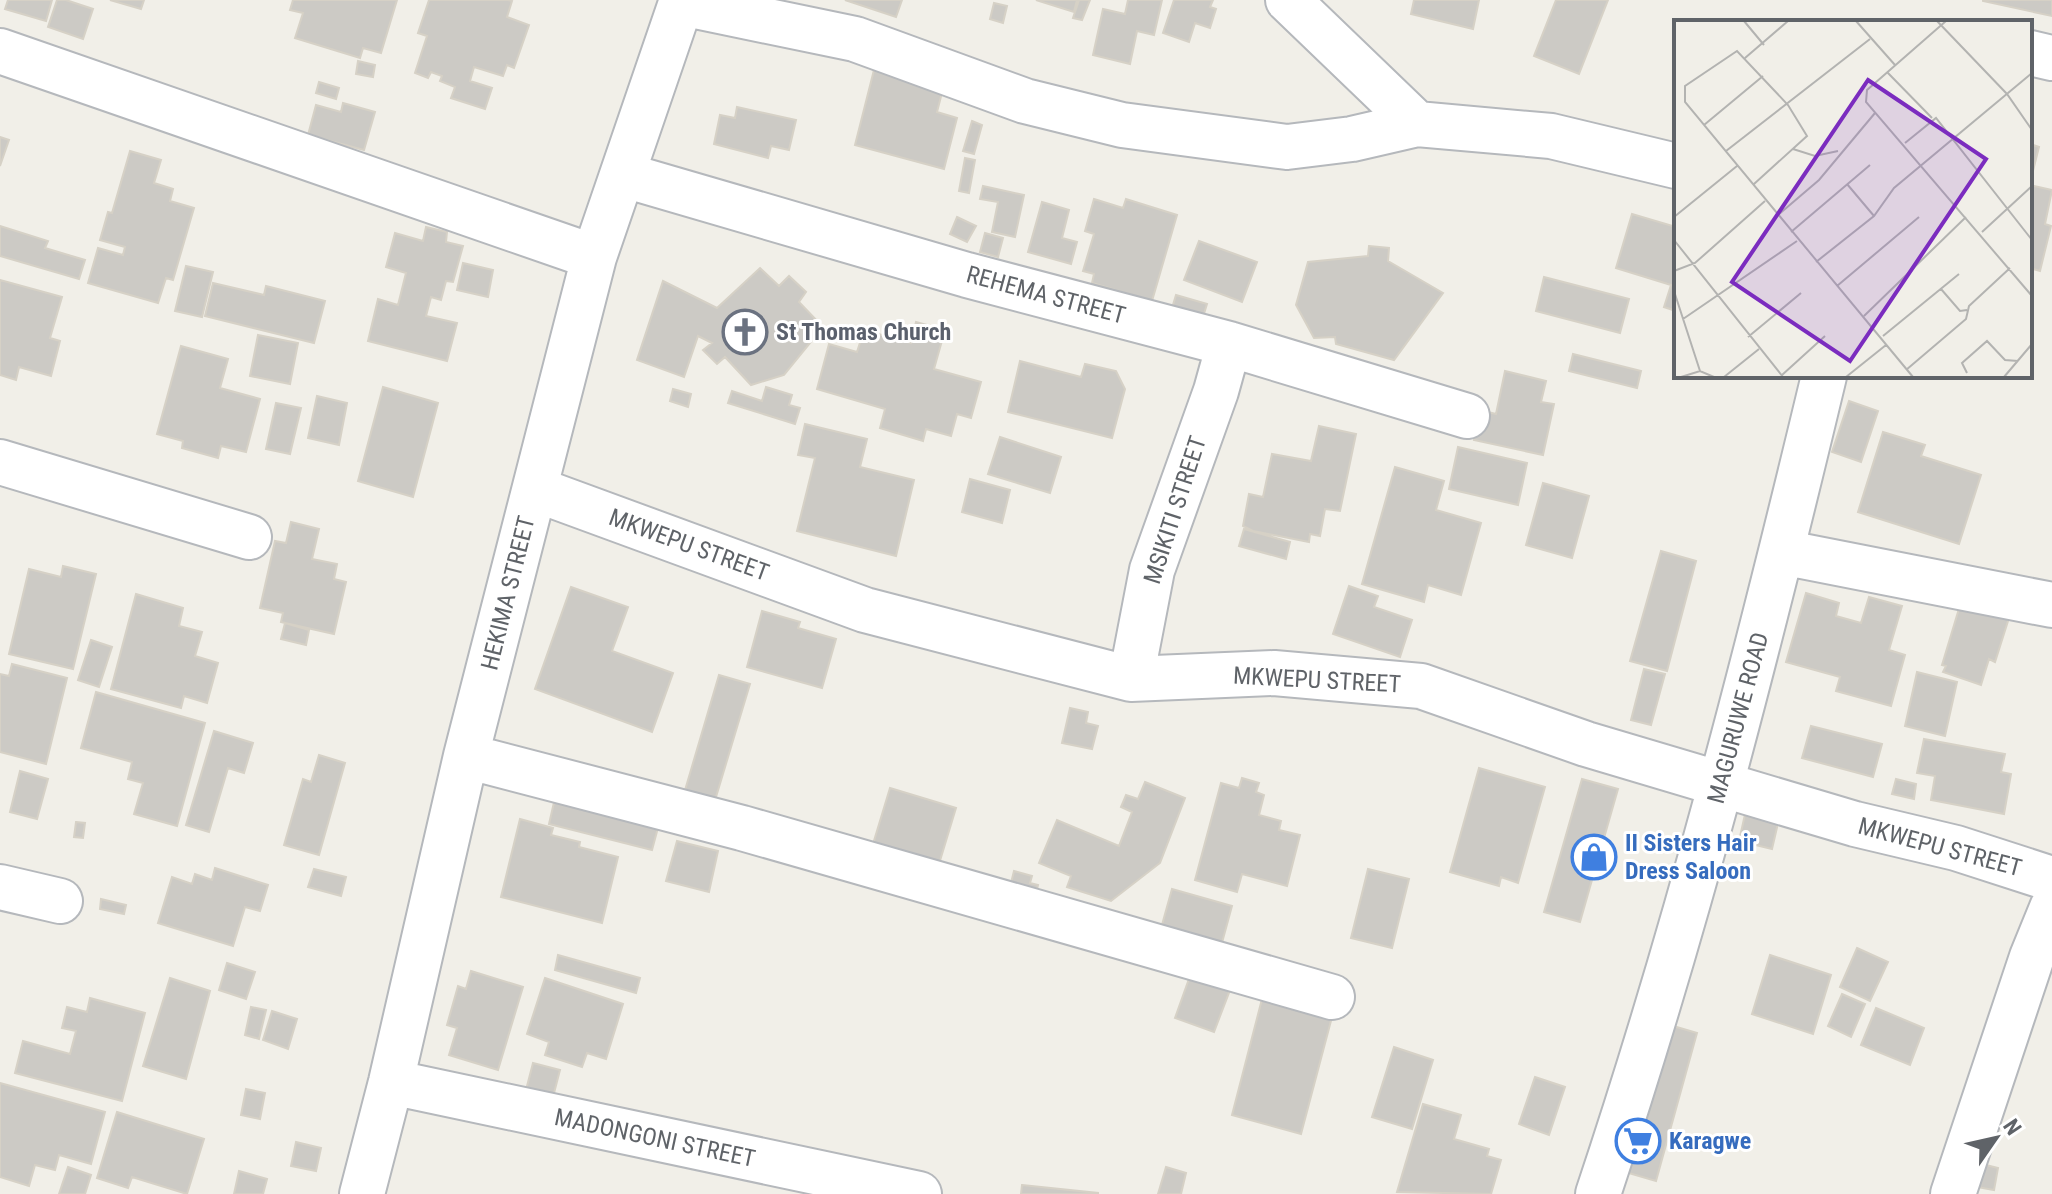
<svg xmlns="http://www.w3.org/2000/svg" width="2052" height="1194" font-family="'Roboto Condensed',sans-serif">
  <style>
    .building { fill: #cccac5; stroke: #d6d1c6; stroke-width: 2 }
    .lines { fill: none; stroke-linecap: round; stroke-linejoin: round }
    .minor-casing { stroke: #b5b8bc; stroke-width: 48 }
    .minor { stroke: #fff; stroke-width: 44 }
    .labels { text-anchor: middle; stroke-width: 6; stroke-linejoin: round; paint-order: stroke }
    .street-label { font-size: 24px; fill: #5f6368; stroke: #fff }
    .worship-label { font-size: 24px; font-weight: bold; fill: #5b616d; stroke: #fff; text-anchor: start }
    .shop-label { font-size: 24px; font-weight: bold; fill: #366cbe; stroke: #fff; text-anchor: start }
    .inset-road { fill: none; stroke: #b3b3b1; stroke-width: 2 }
    .view { fill: #7b2cbf; fill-opacity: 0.15; stroke: #7b2cbf; stroke-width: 4 }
    .inset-edge { fill: none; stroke: #5f6368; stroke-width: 4 }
  </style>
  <rect width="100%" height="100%" fill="#f1efe8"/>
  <path class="building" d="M8,0H52L46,21L5,9Z
    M57,0H66L93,9L83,39L48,27Z
    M110,0H144L141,9Z
    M293,0H397L381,53L363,48L360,58L295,38L303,13L290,10Z
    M429,0H508L512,1L507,17L529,25L514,68L507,65L503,76L474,67L470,81L492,88L485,109L451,98L455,87L440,81L442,76L431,72L428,78L415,73L427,36L418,33Z
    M845,0H902L896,17Z
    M1036,0H1077L1074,12Z
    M1079,0H1090L1082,20L1073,18Z
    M1128,0H1162L1154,35L1137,31L1130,64L1093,55L1103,9L1125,14Z
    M1174,0H1213L1210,7L1216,9L1210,28L1195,23L1189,42L1163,33Z
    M1414,0H1479L1473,29L1411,14Z
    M1556,0H1608L1579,74L1534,56Z
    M2052,0V16L1983,1V0Z
    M994,3L1007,6L1003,23L990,19Z
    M877,58L946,77L937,112L957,118L944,169L855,145Z
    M358,61L375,65L373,77L356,74Z
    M319,82L339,88L336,99L316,93Z
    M343,103L375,112L364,150L308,135L316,105L341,112Z
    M737,107L796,120L789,150L771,146L768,158L714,144L720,115L735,118Z
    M972,121L982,125L974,154L963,151Z
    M0,137L9,140L0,166Z
    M2030,144L2039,147L2030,183Z
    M130,151L161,160L154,183L173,189L170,201L194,208L173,280L166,278L158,303L88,283L98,248L123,255L125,247L100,240L108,212L112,213Z
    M965,158L975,160L969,193L959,191Z
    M2030,185L2052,190L2045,224L2051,226L2040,271L2030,268Z
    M983,186L1024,195L1015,237L992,232L998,202L980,199Z
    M1094,199L1123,208L1126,199L1177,215L1152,301L1092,283L1094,274L1083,271L1094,234L1085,231Z
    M1042,202L1069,210L1062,238L1077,242L1071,264L1028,252Z
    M1632,214L1676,227V311L1664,307L1671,285L1616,268Z
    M957,217L976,226L967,242L950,234Z
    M0,226L48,241L45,248L85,260L79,279L0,256Z
    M426,227L447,232L446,242L463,246L453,282L446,281L441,300L431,297L426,316L457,323L447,361L368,341L378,299L398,305L406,273L386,267L395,233L423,241Z
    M985,233L1003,238L998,257L980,252Z
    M1199,241L1257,262L1242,302L1184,280Z
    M1369,246L1389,248L1388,261L1443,293L1394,360L1336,344L1335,337L1314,338L1296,305L1308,262L1368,256Z
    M463,263L493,270L488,297L457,290Z
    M186,266L213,272L202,317L175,311Z
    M760,268L779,286L789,276L806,292L799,302L823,327L784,375L751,385L725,357L717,364L703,350L712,343L698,336L684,377L637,360L663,281L717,308Z
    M1544,277L1629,299L1620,333L1536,311Z
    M0,280L62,297L50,338L60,341L51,376L19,367L16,380L0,375Z
    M213,283L264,295L266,286L325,301L314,343L205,316Z
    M1176,295L1207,304L1203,317L1172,308Z
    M916,322L945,330L934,369L981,382L971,418L957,414L951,436L926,429L923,441L880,428L885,409L817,389L829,344L857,352L864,330L911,343Z
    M258,335L298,343L290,384L250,376Z
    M181,346L228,359L220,388L260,399L246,452L221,446L218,458L182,448L183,441L157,434Z
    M1573,354L1641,371L1637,388L1569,371Z
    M1020,361L1081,377L1085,364L1116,371L1125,389L1112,438L1008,412Z
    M1505,371L1546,381L1541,402L1554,404L1543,455L1474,440L1480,410L1496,414Z
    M383,387L438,403L413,497L358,481Z
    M766,387L792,395L789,405L800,408L795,424L728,403L732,391L762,401Z
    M673,389L691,394L688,407L670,401Z
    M317,396L347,403L339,445L308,438Z
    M1849,401L1878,411L1861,462L1832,452Z
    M276,403L301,408L290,454L266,449Z
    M805,424L867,439L860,467L914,480L896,556L797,531L815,458L798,455Z
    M1319,426L1356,434L1340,511L1325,509L1320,536L1310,534L1309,542L1253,531L1243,526L1249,494L1263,497L1272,454L1311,461Z
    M1883,432L1925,445L1921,456L1981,475L1959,544L1858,512Z
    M1000,437L1061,457L1050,493L988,474Z
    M1458,447L1527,463L1518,505L1449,489Z
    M1395,467L1444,481L1436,510L1481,523L1461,595L1428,585L1424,602L1362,584Z
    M970,479L1010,490L1002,523L962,512Z
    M1543,483L1589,496L1572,558L1526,545Z
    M291,522L319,529L312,559L337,564L334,579L346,582L334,634L285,623L281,622L283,613L260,608L275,541L286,543Z
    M1244,529L1290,542L1286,559L1239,546Z
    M1661,551L1696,561L1667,671L1630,661Z
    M63,566L96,574L73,669L9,654L29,569L61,577Z
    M1349,586L1378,596L1374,607L1412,620L1400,657L1333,634Z
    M571,587L628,607L612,651L673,673L652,732L535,689Z
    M1806,593L1839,603L1836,616L1861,623L1869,597L1902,606L1889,650L1905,655L1891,706L1836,691L1840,677L1786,662Z
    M136,594L183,608L179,626L202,632L195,656L218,663L207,703L184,696L181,708L111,689Z
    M1961,602L2009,618L1995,662L1989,659L1981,685L1943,672L1946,666L1942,665Z
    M762,611L800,622L798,628L836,639L822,688L747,667Z
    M285,623L309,630L306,645L281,639Z
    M91,640L112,647L99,687L78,680Z
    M12,664L67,678L46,764L0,752V674L9,676Z
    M1644,669L1665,674L1651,725L1631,720Z
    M1917,672L1957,682L1945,736L1905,726Z
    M719,675L750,684L713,807L683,797Z
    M96,692L205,723L177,826L134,814L143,783L128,779L132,762L81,748Z
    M1070,708L1088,712L1086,723L1098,726L1092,749L1062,743Z
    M1811,726L1882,744L1873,777L1802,758Z
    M214,731L253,743L244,773L228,768L209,832L186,825Z
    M1924,739L2005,754L2001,772L2011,774L2004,814L1931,800L1935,776L1917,773Z
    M319,755L345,763L319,855L284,845L303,779L311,782Z
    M1479,768L1545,787L1518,883L1501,877L1499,886L1450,872Z
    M20,771L48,779L37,819L10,812Z
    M1242,778L1259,783L1256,792L1264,795L1259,815L1281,821L1279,830L1300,835L1287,886L1242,874L1237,892L1195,880L1221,783L1239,788Z
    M1582,779L1618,789L1580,922L1544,912Z
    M1896,779L1916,784L1914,799L1892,794Z
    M1145,782L1185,798L1160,863L1111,901L1067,887L1071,876L1039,863L1057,820L1119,846L1132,812L1121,807L1126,795L1138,799Z
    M890,788L956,808L939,864L873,844Z
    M555,798L659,824L652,850L549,824Z
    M1746,810L1779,819L1772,849L1739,841Z
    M520,819L553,828L551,835L580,842L579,847L618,857L602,923L501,897Z
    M76,822L85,823L83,838L74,837Z
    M677,841L718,851L709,892L666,881Z
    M215,868L268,885L260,911L245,907L233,946L158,923L172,877L192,884L195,874L212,880Z
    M314,869L346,877L341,896L308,887Z
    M1368,869L1409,879L1392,948L1351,938Z
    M1014,871L1032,876L1030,883L1038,885L1035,898L1009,891Z
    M1172,889L1232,906L1220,950L1160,932Z
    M101,899L126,905L124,914L100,909Z
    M1857,948L1888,962L1870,1001L1840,987Z
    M558,955L640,978L636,993L555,970Z
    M1770,955L1831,975L1813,1034L1752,1014Z
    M227,963L255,972L246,999L219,990Z
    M471,971L523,987L498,1070L449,1055L457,1028L447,1025L458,986L466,989Z
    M1190,976L1230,990L1214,1032L1175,1018Z
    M170,978L210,991L186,1079L143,1066Z
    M545,978L623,1004L606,1059L587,1053L582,1067L545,1055L549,1042L527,1034Z
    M1842,994L1865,1004L1851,1037L1828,1026Z
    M90,998L145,1013L122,1101L15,1073L23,1041L70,1054L76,1031L62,1028L67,1007L87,1012Z
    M1262,999L1332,1017L1301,1134L1232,1115Z
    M251,1007L266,1010L259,1039L245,1035Z
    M1876,1008L1924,1028L1910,1065L1861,1045Z
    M272,1011L297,1019L288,1049L263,1040Z
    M1663,1023L1697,1033L1656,1181L1622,1171Z
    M1394,1047L1433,1060L1412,1129L1372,1117Z
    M533,1063L560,1070L553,1097L526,1090Z
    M1535,1077L1565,1087L1549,1135L1519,1124Z
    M0,1083L105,1112L91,1164L59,1155L55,1170L35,1165L29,1186L0,1177Z
    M246,1089L265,1093L260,1119L241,1115Z
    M1423,1104L1461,1115L1454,1139L1489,1149L1487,1156L1501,1160L1491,1194L1397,1192Z
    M117,1112L204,1139L187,1194L132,1177L128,1188L97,1178Z
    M296,1142L321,1148L316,1171L291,1166Z
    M1982,1164L1998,1168L1994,1190L1977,1187Z
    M68,1167L91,1175L85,1194H59Z
    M1166,1167L1186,1173L1181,1194H1158Z
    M239,1171L267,1179L263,1194H234Z
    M1022,1185L1098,1193V1194H1021Z"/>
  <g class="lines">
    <g class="minor-casing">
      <path id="minor" d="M1288,0L1417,124
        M681,3L855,39L1025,101L1122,125L1287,147L1352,139L1417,124L1551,136L1676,166
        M0,51L594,257
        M2030,53L2052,58
        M624,175L967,275L1229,344L1467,416
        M0,462L249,537
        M535,489L865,610L1131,679L1274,673L1421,686L1586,744L1855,824L1956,848L2052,879
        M1782,552L2052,605
        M1131,679L1152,570L1216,391L1229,344
        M466,756L742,828L1332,997
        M0,887L60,901
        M391,1082L919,1194
        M362,1194L391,1082L466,756L594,257L682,0
        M1598,1194C1688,925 1758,651 1824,376
        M1953,1194L2032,957L2052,908"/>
    </g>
    <use href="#minor" class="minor"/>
  </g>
  <defs>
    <g id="church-ring" transform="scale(2.3)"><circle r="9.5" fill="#fff" stroke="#6b7280" stroke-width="1.5"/><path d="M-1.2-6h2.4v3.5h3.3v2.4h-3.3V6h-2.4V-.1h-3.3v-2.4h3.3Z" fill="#6b7280"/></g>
    <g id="shop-ring" transform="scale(2.3)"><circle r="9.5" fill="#fff" stroke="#3f7fe0" stroke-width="1.5"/><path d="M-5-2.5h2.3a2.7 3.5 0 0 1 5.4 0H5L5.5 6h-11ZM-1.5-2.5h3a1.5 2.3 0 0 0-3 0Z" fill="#3f7fe0"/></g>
    <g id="supermarket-ring" transform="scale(2.3)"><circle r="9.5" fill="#fff" stroke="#3f7fe0" stroke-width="1.5"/><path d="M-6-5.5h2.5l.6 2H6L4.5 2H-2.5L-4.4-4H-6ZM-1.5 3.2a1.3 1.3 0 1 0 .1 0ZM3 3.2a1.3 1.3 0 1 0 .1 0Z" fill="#3f7fe0"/></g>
  </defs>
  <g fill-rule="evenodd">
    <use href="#church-ring" x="745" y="332"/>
    <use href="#shop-ring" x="1594" y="857"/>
    <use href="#supermarket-ring" x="1638" y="1141"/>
  </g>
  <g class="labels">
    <g class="street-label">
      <text transform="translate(1046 295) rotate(15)" y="8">REHEMA STREET</text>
      <text transform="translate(1175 510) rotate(-72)" y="8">MSIKITI STREET</text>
      <text transform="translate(689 545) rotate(20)" y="8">MKWEPU STREET</text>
      <text transform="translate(508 593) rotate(-76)" y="8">HEKIMA STREET</text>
      <text transform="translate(1317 680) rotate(3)" y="8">MKWEPU STREET</text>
      <text transform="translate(1738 718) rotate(-75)" y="8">MAGURUWE ROAD</text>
      <text transform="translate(1940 847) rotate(15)" y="8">MKWEPU STREET</text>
      <text transform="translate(655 1138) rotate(12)" y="8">MADONGONI STREET</text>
    </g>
    <g class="worship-label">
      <text x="776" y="340">St Thomas Church</text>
    </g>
    <g class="shop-label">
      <text x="1625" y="851">II Sisters Hair<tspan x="1625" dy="28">Dress Saloon</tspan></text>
      <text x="1669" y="1149">Karagwe</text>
    </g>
  </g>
  <g transform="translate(1674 20)">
    <rect width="358" height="358" fill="#f1efe8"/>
    <path class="inset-road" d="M70,1L90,25M182,1L221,45M263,1L333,74L358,110M272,1L193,70L192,82L358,276M71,38L114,1M213,52L258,98M30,105L89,56M231,123L262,98L358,220M119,129L141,136L164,131M52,131L196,19M80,164L133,116L114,85L63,31L11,66V82L239,357M173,164L200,196M104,195L145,160L201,93M0,197L63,146M117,212L196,145M308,212L358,166M0,220L109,357M142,242L200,196L220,168L358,53M0,251L21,243L91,181M163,266L245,197M267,269L286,291L293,290M0,271L26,351M190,296L292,197M9,299L123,221M209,316L285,254M74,317L127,273M232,350L292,299L295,286L336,248M293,353L288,343L313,321L331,340L344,341M108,355L151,316M7,357L26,351L40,357M50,357L85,329M172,357L212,325M330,357L358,324"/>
    <path class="view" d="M194,60L312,139L176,341L58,262Z"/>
    <rect width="358" height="358" class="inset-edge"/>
  </g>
  <g transform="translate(1996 1138) rotate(56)" stroke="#ffffff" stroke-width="6" paint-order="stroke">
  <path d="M0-6L14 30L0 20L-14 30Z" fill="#5f6368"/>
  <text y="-12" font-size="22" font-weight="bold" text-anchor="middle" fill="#5f6368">N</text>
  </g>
</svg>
